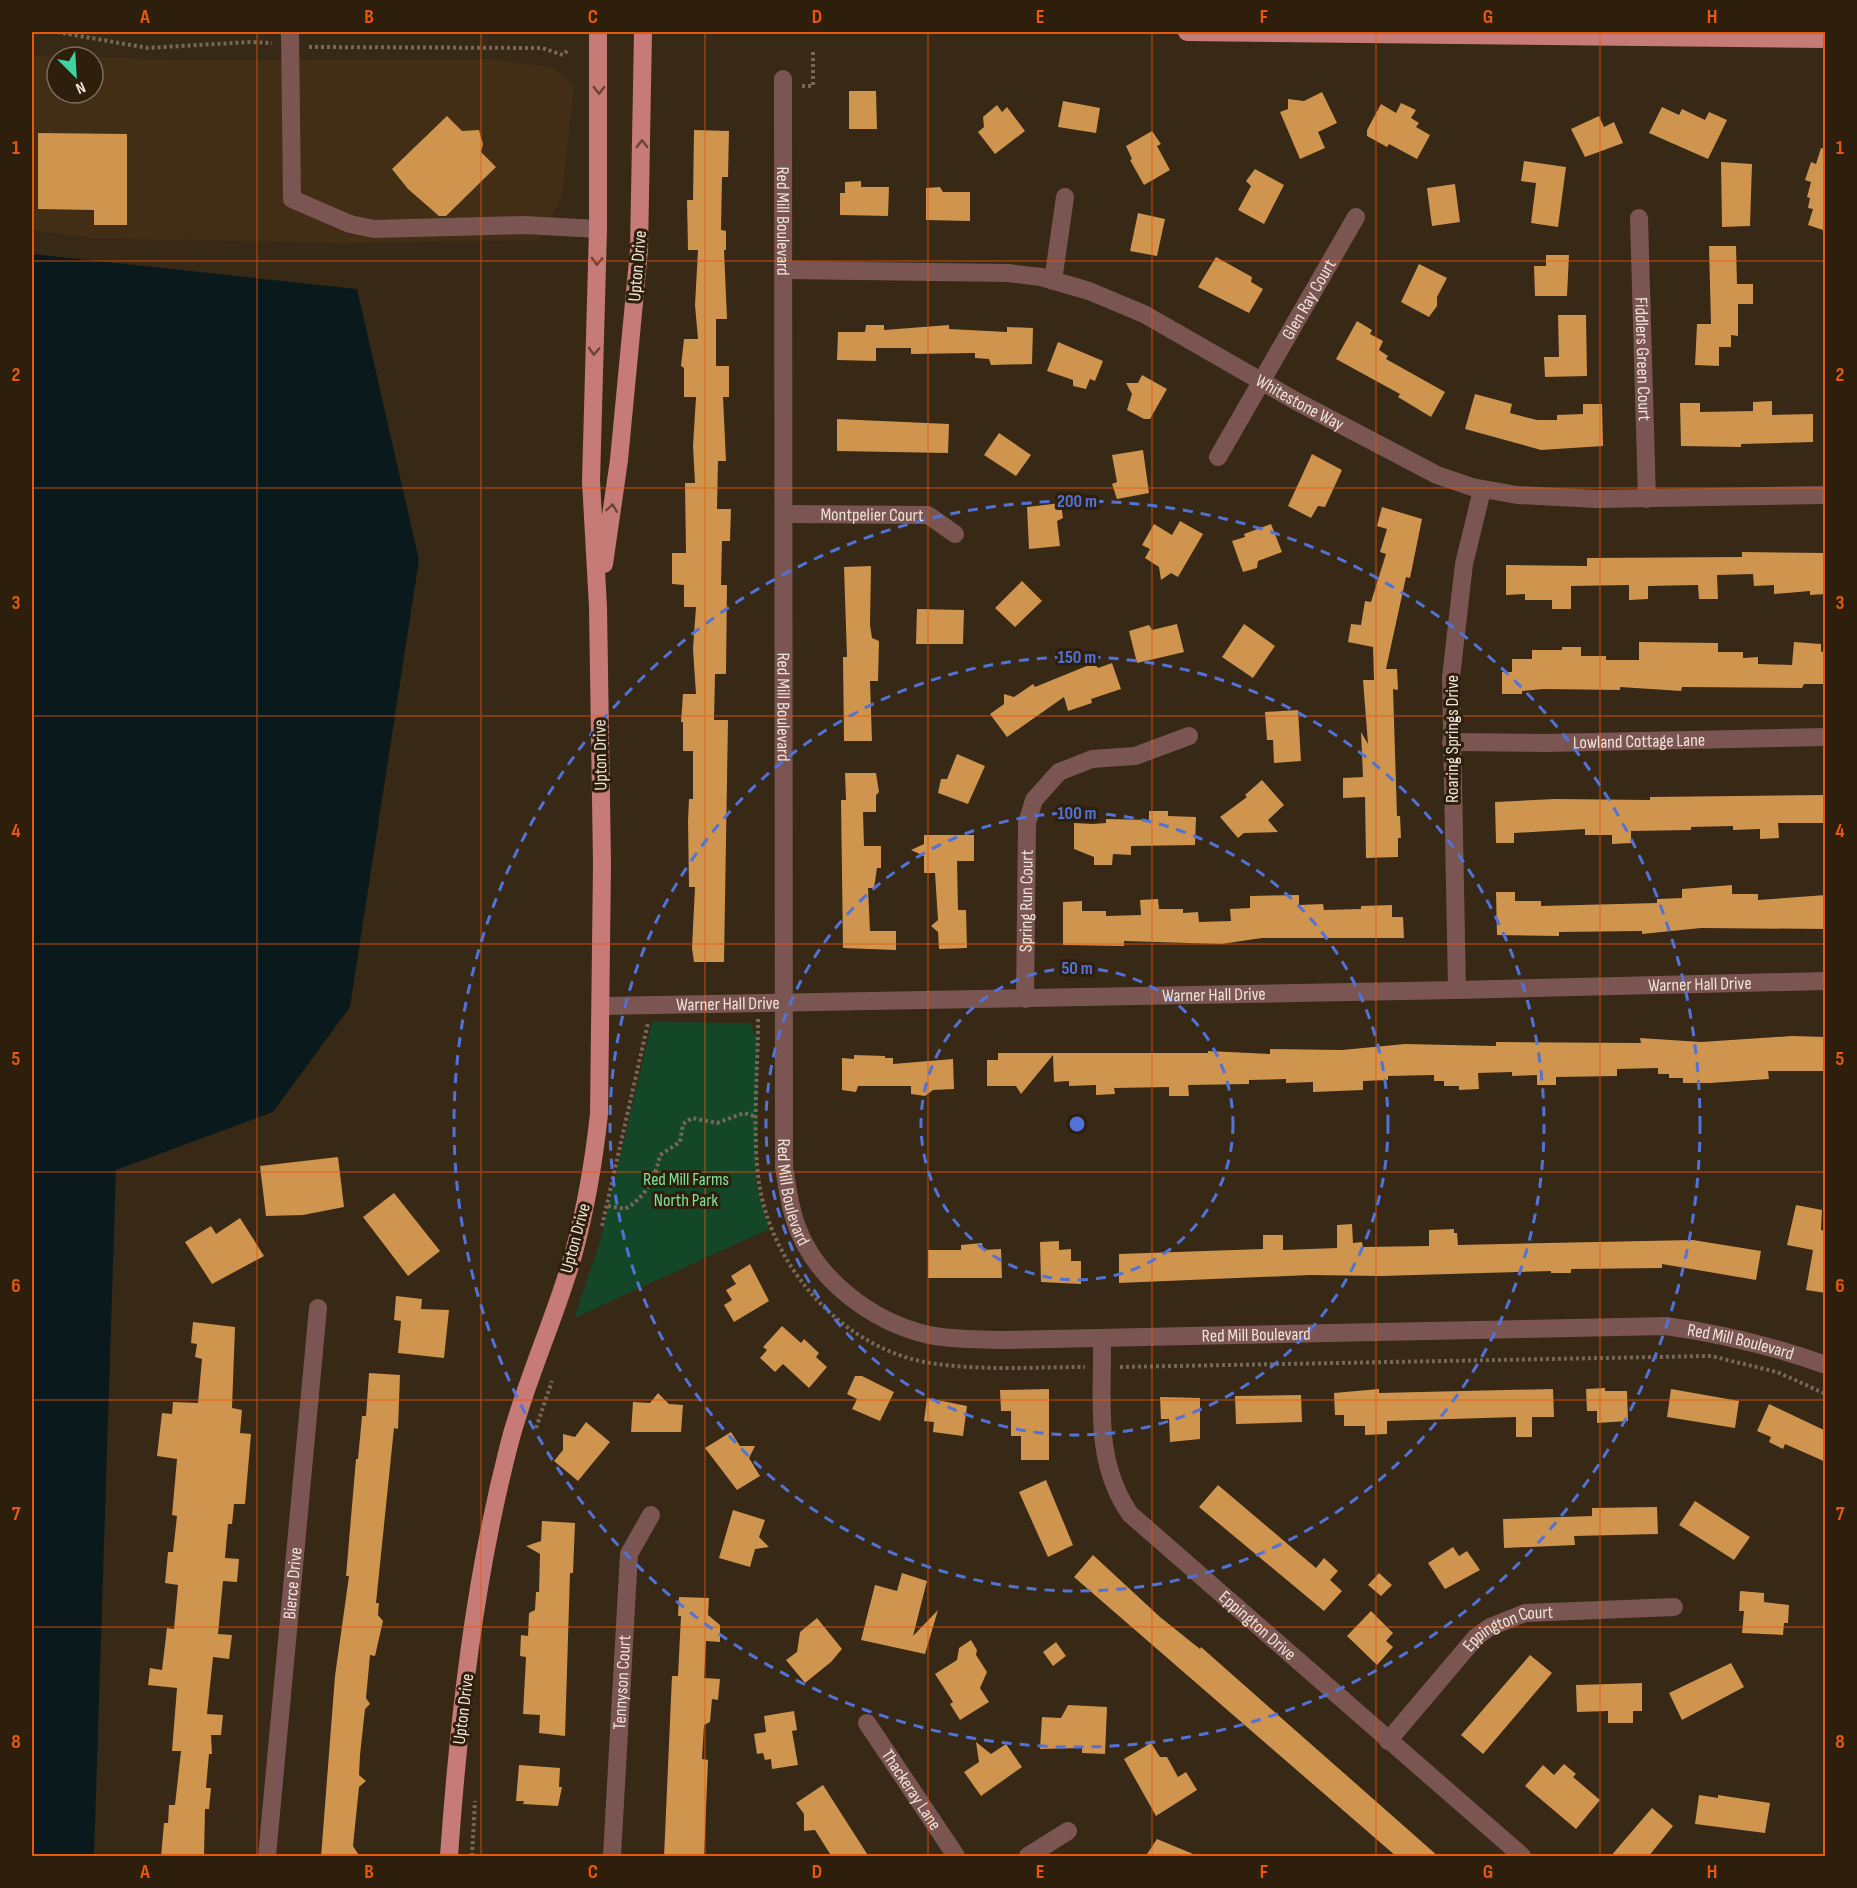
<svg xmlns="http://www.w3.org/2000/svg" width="1857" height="1888" font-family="'Sofia Sans Condensed',sans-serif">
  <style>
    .built { fill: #422d15 }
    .green { fill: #144628 }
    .water { fill: #0a1a1c }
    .building { fill: #cf944d }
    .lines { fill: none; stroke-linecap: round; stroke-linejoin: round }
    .path { stroke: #766758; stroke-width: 4; stroke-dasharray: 3 3; stroke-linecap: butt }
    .minor { stroke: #7a5552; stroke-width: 18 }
    .major { stroke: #c77b77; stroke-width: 18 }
    .oneway { stroke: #6b4437 }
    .grid { fill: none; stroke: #e8590c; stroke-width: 1.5; stroke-opacity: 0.55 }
    .ring { fill: none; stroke: #5173d8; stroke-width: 3; stroke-dasharray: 10 8 }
    .labels { text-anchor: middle; stroke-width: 6; stroke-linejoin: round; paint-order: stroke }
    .street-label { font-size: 18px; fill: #eee3d8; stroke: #2e1f0c }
    .park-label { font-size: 18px; fill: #77e59f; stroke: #2e1f0c }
    .centre { fill: #5173d8; stroke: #2e1f0c; stroke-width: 3 }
    .ring-label { font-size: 18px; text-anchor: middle; font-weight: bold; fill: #5173d8; stroke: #2e1f0c; stroke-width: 6; stroke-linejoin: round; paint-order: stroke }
    .neatline { fill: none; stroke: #e8590c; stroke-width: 2 }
    .grid-label { font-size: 20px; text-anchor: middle; font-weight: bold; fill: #e8590c }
  </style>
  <rect width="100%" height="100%" fill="#382816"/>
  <path class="built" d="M32,55L92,57H57V93H93V57L177,60L490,59L554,68L574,86L562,197L539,240L346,243L90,238L32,230Z"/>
  <path class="green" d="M652,1022L750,1023L758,1041L756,1183L769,1229L574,1318L600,1242Z"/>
  <path class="water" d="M32,254L357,289L419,560L350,1007L273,1112L116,1170L94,1856H32Z"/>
  <path class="building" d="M849,91H876L877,129H849Z
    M1322,92L1337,123L1318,132L1325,148L1300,159L1280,112L1288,109V99L1304,101Z
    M1063,101L1100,108L1096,133L1058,127Z
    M1401,103L1416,110L1411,118L1419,123L1416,127L1430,135L1417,159L1389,144L1387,147L1367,136V130L1381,104L1396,113Z
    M997,105L1002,112L1007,107L1025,131L995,154L978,132L984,127L983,117Z
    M1662,107L1679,115L1682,109L1705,120L1709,112L1727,120L1708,159L1649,133Z
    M447,116L462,131L479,130L483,144L481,152L496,167L446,216H439L408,189L392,169Z
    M1599,116L1604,127L1614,122L1623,143L1585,157L1571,129Z
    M694,130L729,131L728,177H722L721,230L726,231V250H724L727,319H716V366H729V397H723L726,461H718L717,509H731L730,541H722L721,585H727L726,674H715L714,720H728L724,962H694L692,948L695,887H689L688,821L689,799H693V751H683V722H681L683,694H696L693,649L696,607H684V585L672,584V553H686L685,483H695L693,446L696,397H684V368L681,366L684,339H698L695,305L698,250H688L687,200H693Z
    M1152,131L1161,144L1157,146L1170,170L1144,185L1130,160L1132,159L1126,146Z
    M38,133L127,134V225H94V210L38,209Z
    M1821,148L1826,149V231L1808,225L1813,209L1808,208L1810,198L1807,197L1811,182L1805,180L1811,162L1816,164Z
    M1524,161L1566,167L1558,227L1531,223L1536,183L1521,181Z
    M1721,162L1752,164L1750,226L1722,227Z
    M1255,169L1284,185L1264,224L1238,210L1251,186L1246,181Z
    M861,181V187H889L888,216L840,215V193H845V182Z
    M1455,184L1460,222L1432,226L1427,188Z
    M940,187L943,192H970V221L926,220V188Z
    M1138,213L1165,219L1157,256L1130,251Z
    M1709,246H1736L1737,284H1753V304H1738V336L1731,335V347H1719V366L1695,365L1697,324H1711Z
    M1546,255H1569L1567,296H1535L1534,266H1546Z
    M1216,257L1252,277L1251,282L1263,289L1249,313L1198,287Z
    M1419,264L1447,278L1437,297V306L1429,317L1401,302Z
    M1558,315H1586L1587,376L1545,377L1544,357H1559Z
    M1357,321L1372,330L1370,334L1383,341L1379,350L1388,356L1386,359L1445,392L1431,417L1398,397L1400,394L1336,359Z
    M866,325H884V330L949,325V329L1007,332V327L1033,328L1032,364L991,365L989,359L975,358V353L911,354V348H876V361L837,360L838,332H865Z
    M1058,342L1103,361L1095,381L1090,379L1086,389L1073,386V380L1047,371Z
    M1142,375L1167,389L1150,419H1144L1127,410L1132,394L1126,383H1138Z
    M1475,394L1512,404L1510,413L1537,420H1557V415L1583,414V404H1602L1603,446L1541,450L1465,429Z
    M1772,401V415L1813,414V442L1741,444V447L1681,446L1680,403H1700V412L1753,411V402Z
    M837,419L949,424L948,453L837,451Z
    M999,433L1031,455L1016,476L984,455Z
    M1143,450L1149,493L1117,499L1112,484L1117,482L1112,455Z
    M1312,454L1342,470L1325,507L1318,506L1311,518L1288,506Z
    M1061,503L1063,518L1057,521L1060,546L1029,549L1027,507Z
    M1382,507L1422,519L1410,578L1406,577L1386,669H1397L1398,690L1393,689L1397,816H1400L1401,838H1398V857L1366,858L1365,797L1343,798V778L1363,777L1361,732L1368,744L1363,680H1374L1373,647L1348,642L1351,624L1361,625L1365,601L1371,602L1386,554L1380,552L1387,529L1377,526Z
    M1180,521L1203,534L1178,577L1171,573L1161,580L1159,567L1145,558L1150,549L1142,545L1154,524L1172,535Z
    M1271,524L1282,552L1258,561L1257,568L1243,572L1232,541L1245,537L1244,534Z
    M1742,552L1826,553V594L1810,595V591L1774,594V585L1754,586L1753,574L1717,575L1718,599H1699L1698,585L1648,586V599L1629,600V585L1571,586V609H1552V600H1525V594L1506,595V565L1587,566V558L1742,557Z
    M871,566L870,625L872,638L879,641L878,681H870L872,741H844L843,657H847L844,567Z
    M1022,581L1042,601L1015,627L995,608Z
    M917,609L964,610L963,644H916Z
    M1177,624L1184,652L1137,663L1129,631L1149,625L1152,630Z
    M1244,624L1275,646L1253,678L1222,657Z
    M1639,642L1718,643V652H1743V658L1758,657V664L1792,665L1794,642L1821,644V652L1825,651V684H1804L1802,688L1682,687L1681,691L1620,687V690L1544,689L1522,691V694H1502V672H1512V659H1532V650H1562V647H1581V656H1606V660H1639Z
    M1094,663L1098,668L1112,663L1121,689L1091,699L1092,703L1068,711L1064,697L1007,737L990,714L1004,704V694L1014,697L1033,684L1035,687Z
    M1298,710L1301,761L1274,763L1273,740H1267L1265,712Z
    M957,754L985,766L968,804L938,793L941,779H947Z
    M845,773H876L879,792L876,795V812H863L864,846H881V868H877L874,888H868L870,931H896V950L843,948L841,800H846Z
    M1262,780L1284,805L1268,820L1278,832L1244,833L1238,838L1220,817L1247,797L1245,795Z
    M1826,795V823H1778L1779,838L1760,839V829L1733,830V826L1691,827V830L1631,831V843L1612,844V835H1585V829L1514,833V843H1496L1495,802L1555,799L1650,800V797Z
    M1149,811H1168V816L1196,817L1195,845L1131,846V855L1113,854L1112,865H1094V857L1074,849V823L1093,824L1106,823V819L1149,820Z
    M924,835H974V861H957L958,910H966L967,948L939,949L938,932L931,926L938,920L935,873H924V856L911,850L924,844Z
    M1732,885V894H1758V900L1826,895V929L1701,928L1642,934V931L1559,932V936L1497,935L1496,892H1515V901H1541V906L1657,903V899L1682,898V889Z
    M1299,895V905L1323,904L1324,910L1361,909V906L1392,905V917H1403L1404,938H1262L1221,944L1124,941V946L1063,945V902L1082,901V911H1106V916L1141,915L1140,900L1158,899L1159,909H1183V913L1198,912L1199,922L1231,921L1230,909L1250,908V896Z
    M1792,1036L1826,1037V1071H1768L1769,1079L1710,1083H1683V1078H1669V1074H1658V1068L1617,1069V1076L1556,1077V1085H1537V1075L1512,1076V1072L1478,1073L1479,1089L1459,1090V1086H1444V1081H1434V1075L1388,1076V1080L1363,1081V1090L1313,1092V1082L1286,1083V1079L1249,1080V1084L1188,1085L1189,1096H1169V1087L1114,1088L1115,1094L1096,1095V1085L1069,1086V1081L1054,1082L1053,1055L1021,1094L1016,1086H987V1060H998V1053H1208V1051L1270,1054V1049L1342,1050L1405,1044L1496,1046V1042L1641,1043L1640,1038L1701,1042Z
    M854,1055L885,1056V1058H893V1064L953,1059L954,1089L933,1090L925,1096L911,1094V1086H858L856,1092L842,1090V1058L854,1059Z
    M338,1157L344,1207L303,1215L266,1216L260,1166Z
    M394,1193L440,1251L408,1276L363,1217Z
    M1796,1205L1822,1210L1821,1230L1826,1231V1293L1806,1290L1813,1250L1787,1245Z
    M240,1218L264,1256L212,1284L185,1242L211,1226L216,1234Z
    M1352,1224L1353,1243L1362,1242L1363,1247L1429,1246V1230L1454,1229V1233H1457L1458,1245L1693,1240L1761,1251L1756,1280L1662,1264V1268L1571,1269V1273H1551V1271L1381,1276L1310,1275L1119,1283V1254L1263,1249V1235H1283V1250L1337,1248V1225Z
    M1059,1241V1250L1071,1249V1261H1081V1284L1041,1282L1040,1242Z
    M982,1243L983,1250L1001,1249L1002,1278H928V1250H961V1245Z
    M750,1264L769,1301L734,1322L724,1305L732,1300L726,1290L736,1284L731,1276Z
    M396,1296L422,1299L421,1309L449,1310L444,1358L398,1353L401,1321L394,1320Z
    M193,1322L235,1327L232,1408L242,1410L240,1433L251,1434L245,1504H234L232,1524H228L225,1558L239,1559L237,1582L223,1581L218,1634L232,1635L229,1659L213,1657L207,1714L223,1715L221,1735H211L212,1754H209L206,1788H211L209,1809H205L204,1857H161L164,1823H168L169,1805H175L181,1751H172L177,1688L148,1685L150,1668L162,1670L167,1628L174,1629L178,1585L165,1583L168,1552H173L177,1516L172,1515L177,1459L157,1456L162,1413L172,1414L173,1402L198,1403L202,1359L195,1357L197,1344L191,1343Z
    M782,1326L801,1343L804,1339L819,1353L816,1357L827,1367L809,1388L783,1364L775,1372L760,1358L767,1350L763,1347Z
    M369,1373L400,1375L398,1429L394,1428L376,1603H379L378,1615L383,1621L375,1656L370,1655L366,1698L370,1704L365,1709L360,1755L359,1775L366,1781L359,1787L353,1846L360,1857H321L335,1676L349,1576H346L356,1459H358L362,1416H366Z
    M855,1376H862L894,1392L880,1421L852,1409L857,1399L847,1394Z
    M1605,1388V1391H1627L1628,1421L1597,1423V1411H1587L1586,1389Z
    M1049,1389V1460H1021V1436H1011V1411H1001L1000,1390Z
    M1379,1389V1393L1553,1389L1554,1417H1532V1437H1516V1417L1387,1421V1434L1365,1435V1426H1344V1415H1335L1334,1393Z
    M1671,1389L1739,1401L1735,1428L1667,1417Z
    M658,1393L669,1404L683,1405L681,1432H631L633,1402L650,1403Z
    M1301,1395L1302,1422L1236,1424L1235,1396Z
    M1160,1397L1200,1398V1439L1170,1442L1169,1419H1161Z
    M927,1398L967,1406L963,1436L933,1432L934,1422L924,1421Z
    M1769,1404L1826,1431V1462L1785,1444L1783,1449L1769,1442L1771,1437L1757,1431Z
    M586,1422L610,1442L578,1481L554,1461L563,1450V1434L575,1437Z
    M731,1432L740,1446H755L749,1458L760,1476L737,1490L705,1448Z
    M1046,1480L1073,1545L1048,1557L1019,1492Z
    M1218,1485L1316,1568L1324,1558L1338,1571L1330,1580L1342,1591L1324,1611L1199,1507Z
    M1695,1501L1750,1537L1734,1560L1679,1525Z
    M1657,1507L1658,1534L1574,1536L1575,1545L1504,1548L1503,1519L1592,1516V1508Z
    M733,1510L765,1520L759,1537L769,1547L755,1549L750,1567L719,1558Z
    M542,1521L575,1523L573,1573H570L565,1736L539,1733L540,1715L523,1714L526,1657L520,1656L521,1635L528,1636L529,1613L535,1610L536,1592H539L540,1554L526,1546L541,1541Z
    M1453,1547L1459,1556L1467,1551L1480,1570L1445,1589L1428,1563Z
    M1093,1555L1160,1617L1200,1649L1201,1647L1439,1857H1397L1074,1577Z
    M902,1573L927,1581L913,1636L938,1610L925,1654L861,1640L875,1585L897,1591Z
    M1379,1573L1392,1585L1381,1596L1368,1585Z
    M1740,1591L1764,1593V1602L1789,1605L1788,1623H1784L1783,1635L1742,1633L1744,1611H1739Z
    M679,1597L709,1598L708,1615L720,1625V1642L706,1641L704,1678L720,1679L718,1700L712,1699L710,1722L704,1725L702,1759L708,1760L704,1857H664L672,1676H678L681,1616H678Z
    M1371,1611L1393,1633L1386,1641L1393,1647L1377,1665L1347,1636Z
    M817,1618L842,1649L831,1662L805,1683L786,1660L797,1652L800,1632Z
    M971,1640L977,1650L976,1655L987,1672L980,1688L989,1702L960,1720L950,1704L953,1702L935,1674L957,1660L959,1648Z
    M1056,1642L1066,1656L1053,1666L1043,1652Z
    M1530,1655L1552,1673L1483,1754L1461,1735Z
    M1731,1663L1744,1687L1682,1720L1669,1693Z
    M1642,1683V1711H1633V1723H1608V1711L1577,1712L1576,1685Z
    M1068,1705L1107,1707L1105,1754L1082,1753V1748L1040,1749L1042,1717L1061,1718Z
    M794,1711L797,1730L792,1731L798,1765L772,1769L771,1759L765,1760L763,1753L757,1754L754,1734L766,1732L764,1716Z
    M976,1742L991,1754L1006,1744L1022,1767L981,1796L964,1772L979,1762Z
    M1151,1743L1160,1757H1167L1178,1777L1186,1772L1197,1790L1156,1816L1124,1759Z
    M1564,1764L1576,1774L1573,1777L1600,1800L1576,1829L1525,1786L1543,1765L1554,1775Z
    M519,1765L560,1768L559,1787H562L558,1806L523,1804L524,1801H516Z
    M823,1785L869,1857H832L815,1830L804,1831V1814L796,1803Z
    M1699,1795L1718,1798V1795L1770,1803L1765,1833L1695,1824Z
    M1652,1808L1673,1826L1648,1857H1610Z
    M1157,1839L1198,1856V1857H1145Z"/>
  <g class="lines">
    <path class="path" d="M57,32L148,48L250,42L272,43
      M309,47L542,48L563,55L568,50
      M802,86H813V50
      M758,1019C758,1071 752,1133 759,1183C772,1269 844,1349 930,1363C981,1371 1034,1367 1085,1367
      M608,1206L625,1209C646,1197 655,1178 660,1155L680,1142L683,1124L692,1118L717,1123L744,1113L757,1117
      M602,1226L648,1023
      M1120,1367L1711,1356L1777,1372L1826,1394
      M536,1428L552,1381
      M472,1856L475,1801"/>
    <g class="minor">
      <path d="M290,32L292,199L350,224L374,229L524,225L598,229"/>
      <path id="s1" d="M783,79L784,1167C787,1185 789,1203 795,1221C814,1279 872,1322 929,1335C953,1340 979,1339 1003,1340L1666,1326C1722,1334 1773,1346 1826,1365"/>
      <path id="s2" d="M1639,218L1647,499"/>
      <path id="s3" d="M784,270L1008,273L1041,277L1089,291L1144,314L1296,401L1437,475L1472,487L1517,495L1597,499L1826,495"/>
      <path d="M1053,281L1065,197"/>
      <path id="s4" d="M1218,457L1356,217"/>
      <path id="s5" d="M784,514L928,515L955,534"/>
      <path id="s6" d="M1451,742L1545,743L1826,737"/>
      <path d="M1457,990L1451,677L1464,564L1482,490"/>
      <path id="s7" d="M1025,999L1027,823L1034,800L1059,772L1092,759L1135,756L1189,736"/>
      <path id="s8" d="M602,1006L1457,990L1826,981"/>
      <path id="s9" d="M1102,1338C1103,1401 1093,1460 1130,1514L1522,1856"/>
      <path id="s10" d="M867,1723L956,1856"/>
      <path id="s11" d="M1388,1741L1476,1637L1490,1627L1525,1613L1674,1607"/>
      <path id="s12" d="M267,1856L318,1308"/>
      <path id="s13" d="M612,1856L629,1554L651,1515"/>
      <path d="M1028,1856L1068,1831"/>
    </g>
    <path class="major" d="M1187,32L1826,39
      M604,564L619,460L639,250L643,32
      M449,1856C459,1717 474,1581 509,1445C526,1379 556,1317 574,1252C586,1207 594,1160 599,1114L602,863L598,607L591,481L598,229V32"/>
  </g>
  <defs><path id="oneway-chevron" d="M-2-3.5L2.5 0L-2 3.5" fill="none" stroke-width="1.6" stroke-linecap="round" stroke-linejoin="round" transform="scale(1.5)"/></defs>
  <g class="oneway">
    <use href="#oneway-chevron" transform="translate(599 90) rotate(90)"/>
    <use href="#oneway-chevron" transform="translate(642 144) rotate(-90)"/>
    <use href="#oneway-chevron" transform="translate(597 261) rotate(92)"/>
    <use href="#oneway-chevron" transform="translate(594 351) rotate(92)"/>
    <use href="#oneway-chevron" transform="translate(612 508) rotate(-82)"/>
  </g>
  <path class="grid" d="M257,32V1856M481,32V1856M705,32V1856M928,32V1856M1152,32V1856M1376,32V1856M1600,32V1856M32,261H1826M32,488H1826M32,716H1826M32,944H1826M32,1172H1826M32,1400H1826M32,1627H1826"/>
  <g class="ring">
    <circle cx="1077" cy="1124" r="156"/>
    <circle cx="1077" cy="1124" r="311"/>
    <circle cx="1077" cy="1124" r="467"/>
    <circle cx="1077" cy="1124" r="623"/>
  </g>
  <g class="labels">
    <g class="street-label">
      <text dy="6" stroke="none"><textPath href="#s1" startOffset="142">Red Mill Boulevard</textPath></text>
      <text transform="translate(637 266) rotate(-85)" y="6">Upton Drive</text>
      <text dy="6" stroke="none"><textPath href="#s4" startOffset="182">Glen Ray Court</textPath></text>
      <text dy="6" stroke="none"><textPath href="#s2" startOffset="141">Fiddlers Green Court</textPath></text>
      <text dy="6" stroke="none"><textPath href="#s3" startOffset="546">Whitestone Way</textPath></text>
      <text dy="6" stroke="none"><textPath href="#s5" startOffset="88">Montpelier Court</textPath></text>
      <text dy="6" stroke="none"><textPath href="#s1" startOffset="628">Red Mill Boulevard</textPath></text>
      <text transform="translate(1452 739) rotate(-90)" y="6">Roaring Springs Drive</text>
      <text dy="6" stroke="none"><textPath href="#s6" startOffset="188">Lowland Cottage Lane</textPath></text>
      <text transform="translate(600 755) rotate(-91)" y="6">Upton Drive</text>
      <text dy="6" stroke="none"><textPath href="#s7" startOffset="98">Spring Run Court</textPath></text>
      <text dy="6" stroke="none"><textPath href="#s8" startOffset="1098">Warner Hall Drive</textPath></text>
      <text dy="6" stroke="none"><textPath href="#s8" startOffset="612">Warner Hall Drive</textPath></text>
      <text dy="6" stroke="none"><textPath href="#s8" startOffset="126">Warner Hall Drive</textPath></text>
      <text dy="6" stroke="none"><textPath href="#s1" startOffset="1114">Red Mill Boulevard</textPath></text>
      <text transform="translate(575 1238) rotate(-75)" y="6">Upton Drive</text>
      <text dy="6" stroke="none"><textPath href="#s1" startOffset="1654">Red Mill Boulevard</textPath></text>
      <text dy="6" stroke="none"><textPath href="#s1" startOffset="2140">Red Mill Boulevard</textPath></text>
      <text dy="6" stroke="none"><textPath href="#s12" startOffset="274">Bierce Drive</textPath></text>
      <text dy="6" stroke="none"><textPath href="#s9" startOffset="351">Eppington Drive</textPath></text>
      <text dy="6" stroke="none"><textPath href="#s11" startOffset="170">Eppington Court</textPath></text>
      <text dy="6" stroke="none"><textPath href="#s13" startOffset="174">Tennyson Court</textPath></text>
      <text transform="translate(463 1709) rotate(-83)" y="6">Upton Drive</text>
      <text dy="6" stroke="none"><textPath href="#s10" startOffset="80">Thackeray Lane</textPath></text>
    </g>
    <g class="park-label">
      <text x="686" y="1185">Red Mill Farms<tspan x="686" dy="21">North Park</tspan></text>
    </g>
  </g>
  <circle cx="1077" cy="1124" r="9" class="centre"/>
  <g class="ring-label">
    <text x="1077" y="507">200 m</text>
    <text x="1077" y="663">150 m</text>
    <text x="1077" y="819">100 m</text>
    <text x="1077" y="974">50 m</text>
  </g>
  <rect width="1857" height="1888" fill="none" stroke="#2e1f0c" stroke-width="66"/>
  <g transform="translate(75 75) rotate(156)"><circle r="28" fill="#2e1f0c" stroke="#7b6d5e" stroke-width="1.5"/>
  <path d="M0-4.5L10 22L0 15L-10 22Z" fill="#3bd4a4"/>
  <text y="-9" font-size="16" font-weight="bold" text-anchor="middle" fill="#eee3d8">N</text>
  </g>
  <rect x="33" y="33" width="1791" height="1822" class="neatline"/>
  <g class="grid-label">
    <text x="145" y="23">A</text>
    <text x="369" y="23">B</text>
    <text x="593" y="23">C</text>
    <text x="817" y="23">D</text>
    <text x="1040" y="23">E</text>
    <text x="1264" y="23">F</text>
    <text x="1488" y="23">G</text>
    <text x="1712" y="23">H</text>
    <text x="16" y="154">1</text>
    <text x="1840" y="154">1</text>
    <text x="16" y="381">2</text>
    <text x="1840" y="381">2</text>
    <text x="16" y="609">3</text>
    <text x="1840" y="609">3</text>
    <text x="16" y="837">4</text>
    <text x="1840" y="837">4</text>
    <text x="16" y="1065">5</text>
    <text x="1840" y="1065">5</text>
    <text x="16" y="1292">6</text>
    <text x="1840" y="1292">6</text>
    <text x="16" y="1520">7</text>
    <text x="1840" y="1520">7</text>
    <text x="16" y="1748">8</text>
    <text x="1840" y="1748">8</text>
    <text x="145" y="1878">A</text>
    <text x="369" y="1878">B</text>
    <text x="593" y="1878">C</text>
    <text x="817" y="1878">D</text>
    <text x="1040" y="1878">E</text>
    <text x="1264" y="1878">F</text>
    <text x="1488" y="1878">G</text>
    <text x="1712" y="1878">H</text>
  </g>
</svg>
